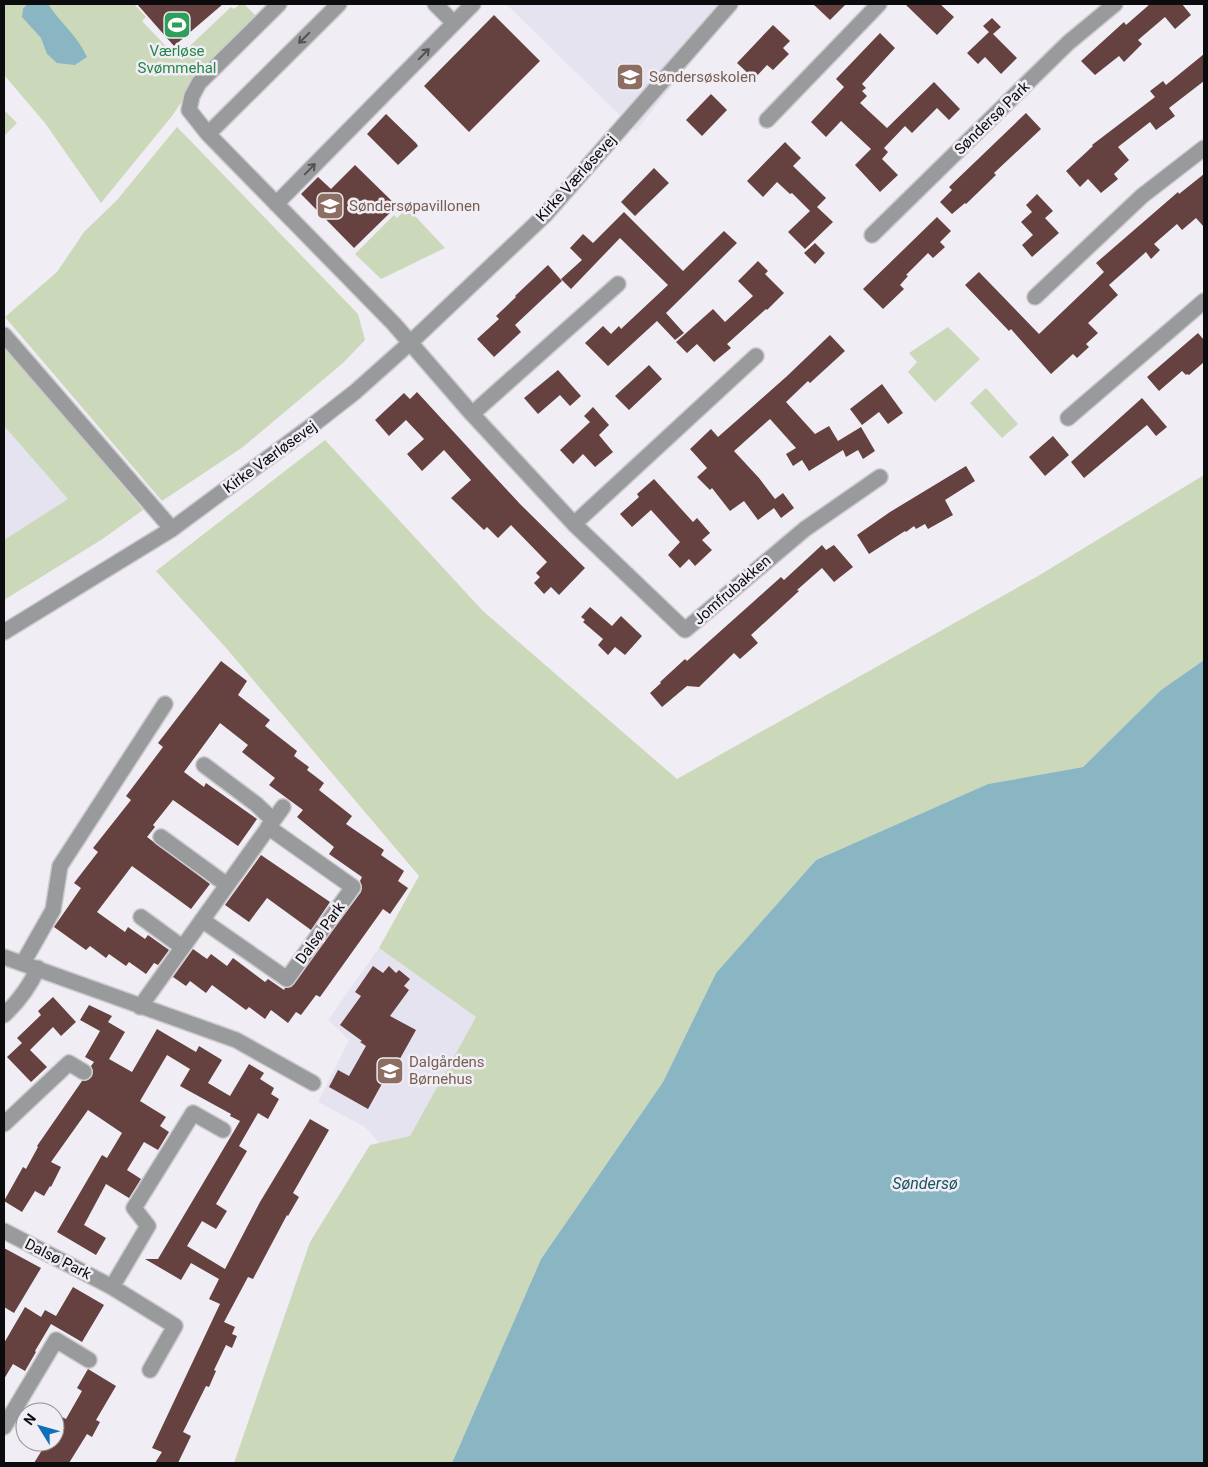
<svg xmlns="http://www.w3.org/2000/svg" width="1208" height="1467" font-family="Roboto,sans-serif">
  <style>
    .built { fill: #e6e3f0 }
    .green { fill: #cbd8ba }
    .water { fill: #8ab6c4 }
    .building { fill: #654140 }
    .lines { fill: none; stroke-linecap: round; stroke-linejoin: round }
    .minor-casing { stroke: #cccacf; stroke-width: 18 }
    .minor { stroke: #989a9b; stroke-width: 15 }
    .oneway { stroke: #525254 }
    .labels { text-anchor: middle; stroke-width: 5; stroke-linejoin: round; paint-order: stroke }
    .leisure-label { font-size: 15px; fill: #27864d; stroke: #f0eef4 }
    .education-label { font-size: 15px; fill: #785e54; stroke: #f0eef4; text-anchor: start }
    .street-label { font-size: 15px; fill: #0c0b0d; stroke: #f0eef4 }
    .water-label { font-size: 16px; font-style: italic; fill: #185364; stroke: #f0eef4 }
  </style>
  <rect width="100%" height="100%" fill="#f0eef4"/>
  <path class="built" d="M506,4H738L636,131Z
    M4,426L69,499L4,540Z
    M379,948L476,1017L410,1136L379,1143L365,1127L318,1102L349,1040L328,1020Z"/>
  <path class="green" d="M4,4H134L146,17L142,21L177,58L231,7L234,9L240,4H244L257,17L201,73L172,116L101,203L45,123L4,75Z
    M4,110L17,123L4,136Z
    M177,127L358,314L365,340L343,363L243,447L162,501L5,317L57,272L84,232L117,200Z
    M404,211L415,216L445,248L381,279L355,254L394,215L397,218Z
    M948,327L980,359L935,402L908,372L917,362L909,353Z
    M4,344L143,510L101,540L4,600V540L68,499L4,426Z
    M986,388L1018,424L1002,438L970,403Z
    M325,440L483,611L677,779L1038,576L1204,475V660L1161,690L1083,767L988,784L816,860L716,973L663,1082L541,1259L452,1463H234L310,1242L370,1145L410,1136L476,1017L379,948L419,876L227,649L156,571Z"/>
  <path class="water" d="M27,4H48C60,23 78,36 87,57L75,65L57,63L47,54L41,38L22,17L23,9Z
    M1204,660V1463H452L541,1259L663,1082L716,973L816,860L988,784L1083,767L1161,690Z"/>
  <path class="building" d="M137,4H223L174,46Z
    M813,4H846L830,20Z
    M905,4H940L954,17L937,35Z
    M1150,4H1182L1191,15L1175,29L1165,17L1138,40L1142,44L1124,62L1119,56L1095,75L1081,61L1124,22L1126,25Z
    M494,15L540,61L469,132L424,86Z
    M992,18L1001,27L993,34L1017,58L1001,74L985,57L978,64L967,53L989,32L983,26Z
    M773,25L790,41L783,48L789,54L773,70L767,65L754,79L737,63Z
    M880,33L895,48L862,84L866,88L862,91L867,96L860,103L887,128L934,82L960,109L949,120L937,108L912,133L905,126L884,148L888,152L882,159L898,175L880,192L855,165L871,149L841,121L826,137L811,122L844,87L836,79Z
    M1204,54V81L1169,108L1175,116L1156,130L1150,122L1118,147L1129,160L1114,174L1118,179L1101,193L1088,179L1080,187L1066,171L1093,146L1092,145L1155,97L1150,91L1163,81L1166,85Z
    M711,94L727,110L702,136L686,120Z
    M1026,113L1041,129L994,173L996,175L966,204L965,203L952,214L940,202L952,190L949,187Z
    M386,114L416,143L418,146L398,165L367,134Z
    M785,142L801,158L793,166L826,198L817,207L833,222L805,249L788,232L810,211L792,193L790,194L777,182L763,197L747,181Z
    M355,165L397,206L354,248L301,194L318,177L331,189Z
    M654,168L669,183L635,216L621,202Z
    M1204,174V227L1196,218L1182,230L1177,224L1154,244L1160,250L1151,259L1146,252L1109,285L1118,295L1088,323L1098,333L1086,344L1089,347L1077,358L1073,354L1051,374L1011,329L1009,331L965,285L979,272L1039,334L1104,272L1096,263L1178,192L1179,194Z
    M1037,194L1053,211L1045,218L1059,233L1032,257L1022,245L1033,235L1021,222L1032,212L1026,205Z
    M624,212L683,271L724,231L737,243L666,313L684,333L675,340L657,321L608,366L585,343L603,326L611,334L619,326L621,329L668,285L620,238L571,289L561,279L582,260L570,248L583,234L593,243Z
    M937,217L951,231L940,242L945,247L933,258L928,253L906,275L908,276L900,285L904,289L883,309L863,289Z
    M815,243L825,253L815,264L804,253Z
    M758,261L768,271L765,274L784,293L767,310L766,309L727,344L731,348L714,362L697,344L687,353L676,342L713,309L725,322L753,296L738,281Z
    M548,265L562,281L515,325L521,332L494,357L477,339L499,319L496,316L516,297L515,296Z
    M1198,333L1204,340V362L1189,375L1187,374L1186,375L1182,371L1159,391L1147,377Z
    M830,335L845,351L810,383L808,381L786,402L815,434L829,426L838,441L861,427L875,451L863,459L858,450L846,457L843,450L809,471L802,460L793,466L786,454L796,448L770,419L734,451L759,478L775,499L783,493L794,508L781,518L774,508L758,520L744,501L730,511L712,488L710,490L697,477L707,468L690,449L711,429L718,437L786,377Z
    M649,365L662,379L629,410L615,396Z
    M558,370L581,396L570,406L560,395L538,414L524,398Z
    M882,384L903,413L888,424L879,412L862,425L850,409Z
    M417,392L520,504L585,568L559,595L551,587L544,594L534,583L540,577L536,573L547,562L511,525L498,538L487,527L484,530L451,498L471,480L444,450L422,471L407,454L424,439L406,420L389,436L375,420L404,393L410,399Z
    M1142,398L1167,427L1156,436L1147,425L1084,478L1071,462Z
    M593,407L609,425L599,435L613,452L595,467L583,454L573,464L560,450L590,422L584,416Z
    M1053,436L1069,455L1045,476L1029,457Z
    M966,466L975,481L945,500L953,515L928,529L925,524L916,529L914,526L906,532L905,531L869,554L857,535L890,512Z
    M654,479L693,522L697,518L710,533L702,540L712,550L695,566L689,559L680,568L668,555L680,542L651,510L632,527L620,514L639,497L637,494Z
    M822,545L826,550L834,545L853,567L834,582L822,568L797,590L799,591L751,635L758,643L740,659L734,653L699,687L687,686L662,707L650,693L661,683L660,682L685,659L687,661L781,577L784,580Z
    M590,607L612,626L621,616L642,636L625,655L615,647L608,655L598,645L603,639L583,622L585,620L581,617Z
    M221,661L247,681L238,695L270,720L265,726L297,751L294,756L309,767L307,770L324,783L319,790L352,816L346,824L384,850L381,855L404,871L398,881L408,888L390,914L383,909L320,997L316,995L301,1015L296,1012L288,1023L271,1010L265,1019L249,1007L246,1010L212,985L206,993L190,981L186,986L173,977L193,949L207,959L211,954L227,966L233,958L265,982L268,979L284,990L285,988L291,987L361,892L362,887L360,881L362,877L329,854L334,847L297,817L303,810L269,785L275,778L242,752L248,745L220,723L184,772L204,787L206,783L257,819L238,846L173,800L153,825L155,827L147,837L210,884L191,909L132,866L97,912L125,932L128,927L145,939L148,935L169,950L158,965L154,963L146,974L129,962L126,966L109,954L106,958L90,946L86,950L54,927L81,888L74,883L98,852L93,848L131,800L126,796L163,747L158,743Z
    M261,855L330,902L311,930L267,898L249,922L225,905Z
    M373,966L383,973L389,966L396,973L399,970L410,979L404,986L409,990L390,1016L416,1030L397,1064L394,1062L368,1109L329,1087L338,1070L349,1076L366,1046L360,1042L362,1041L340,1025L361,996L355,992Z
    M53,997L76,1022L61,1036L53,1027L30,1050L47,1067L31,1082L7,1057L22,1043L17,1038L41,1015L38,1011Z
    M89,1005L112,1016L108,1022L125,1032L109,1059L132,1072L157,1029L196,1052L199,1046L222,1060L208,1083L230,1096L249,1064L264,1073L260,1079L274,1088L271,1094L279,1099L268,1119L258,1113L239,1146L247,1151L216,1204L227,1211L216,1229L202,1221L187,1246L225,1269L260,1202L310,1119L329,1130L293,1193L299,1197L288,1216L287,1215L253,1279L248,1277L224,1322L235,1327L232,1334L237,1336L232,1348L226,1345L214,1370L216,1371L209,1387L206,1386L183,1432L191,1436L178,1463H155L162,1452L152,1448L220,1304L209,1299L219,1279L191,1263L181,1280L145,1259H158L240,1121L230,1116L231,1114L180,1086L190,1069L167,1055L140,1101L166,1117L160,1126L169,1132L158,1150L144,1142L127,1170L141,1179L129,1198L106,1184L84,1225L106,1238L96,1255L57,1232L102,1155L107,1158L122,1133L88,1110L51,1162L61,1167L51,1187L50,1186L44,1196L35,1191L22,1212L4,1201L23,1167L26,1169L38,1147L37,1146L82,1081L88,1080L92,1076L93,1072L91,1066L94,1062L85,1057L100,1031L80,1020Z
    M4,1248L41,1268L14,1313L4,1307Z
    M73,1287L104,1305L82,1342L51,1324L35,1351L36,1352L25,1371L13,1364L4,1379V1343L25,1307L41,1317L45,1310L56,1316Z
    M88,1369L116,1386L96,1420L100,1422L92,1437L87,1434L69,1463H34L47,1442H55V1425L60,1416L66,1419L82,1391L77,1388Z"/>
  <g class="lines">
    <g class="minor-casing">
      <path id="minor" d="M279,4L199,83L192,96L189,110L208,134L394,324L472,414L574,524L685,630L805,529L880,477
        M435,4L454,23
        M767,120L879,4
        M208,134L339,4
        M276,204L473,4
        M872,235L1068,43L1115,4
        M1035,297L1142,196L1204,148
        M4,335L172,529
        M472,414L618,284
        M1068,418L1204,301
        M574,524L756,356
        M4,632L172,529L314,424L355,392L411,342L545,215L730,4
        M204,765L256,804L273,820
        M161,837L227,885
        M141,917L182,947
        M202,920L287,979L353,887L268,827
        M4,957L236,1040L313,1083
        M23,963L53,910L60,866L165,704
        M140,1007L283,807
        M4,1015C19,1001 29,988 38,968
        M4,1124L69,1063L84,1072
        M4,1231L112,1287L175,1326L150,1370
        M112,1287L148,1226L134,1208L193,1113L223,1130
        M4,1427L56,1340L89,1360"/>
    </g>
    <use href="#minor" class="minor"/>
  </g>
  <defs><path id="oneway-shaft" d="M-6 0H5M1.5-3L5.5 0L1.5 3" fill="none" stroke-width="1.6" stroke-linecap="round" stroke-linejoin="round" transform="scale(1.25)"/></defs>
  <g class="oneway">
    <use href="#oneway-shaft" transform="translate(304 38) rotate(135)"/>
    <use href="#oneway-shaft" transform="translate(424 54) rotate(-45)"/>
    <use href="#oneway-shaft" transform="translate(310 169) rotate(-46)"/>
  </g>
  <defs>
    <g id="stadium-square" transform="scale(1.4375)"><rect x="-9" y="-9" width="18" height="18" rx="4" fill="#2e9e5b" stroke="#f0eef4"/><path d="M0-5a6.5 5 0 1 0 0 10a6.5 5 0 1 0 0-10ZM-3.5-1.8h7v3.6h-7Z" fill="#fff"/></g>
    <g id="school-square" transform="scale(1.4375)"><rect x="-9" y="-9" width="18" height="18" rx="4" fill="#8d6e63" stroke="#f0eef4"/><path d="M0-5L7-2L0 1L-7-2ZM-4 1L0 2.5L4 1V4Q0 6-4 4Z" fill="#fff"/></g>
  </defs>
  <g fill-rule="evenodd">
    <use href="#stadium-square" x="177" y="25"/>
    <use href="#school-square" x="630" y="77"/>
    <use href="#school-square" x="330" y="206"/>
    <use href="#school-square" x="390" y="1071"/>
  </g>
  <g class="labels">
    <g class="leisure-label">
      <text x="177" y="56">Værløse<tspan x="177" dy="17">Svømmehal</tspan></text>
    </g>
    <g class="education-label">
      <text x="649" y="82">Søndersøskolen</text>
      <text x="349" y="211">Søndersøpavillonen</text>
      <text x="409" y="1067">Dalgårdens<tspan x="409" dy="17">Børnehus</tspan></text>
    </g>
    <g class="street-label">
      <text transform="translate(992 118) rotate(-44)" y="5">Søndersø Park</text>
      <text transform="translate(576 178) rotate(-48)" y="5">Kirke Værløsevej</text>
      <text transform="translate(270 457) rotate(-36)" y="5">Kirke Værløsevej</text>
      <text transform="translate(732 590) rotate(-41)" y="5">Jomfrubakken</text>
      <text transform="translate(320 933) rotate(-54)" y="5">Dalsø Park</text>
      <text transform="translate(58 1259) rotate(27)" y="5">Dalsø Park</text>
    </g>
    <g class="water-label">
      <text x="925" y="1189">Søndersø</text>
    </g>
  </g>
  <rect width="1208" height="1467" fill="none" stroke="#0c0b0d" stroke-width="10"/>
  <g transform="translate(40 1427) rotate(307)"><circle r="24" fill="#f0eef4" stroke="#959398"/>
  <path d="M0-4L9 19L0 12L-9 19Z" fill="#106fbb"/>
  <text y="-8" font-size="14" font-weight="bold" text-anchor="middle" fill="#0c0b0d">N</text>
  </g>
</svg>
